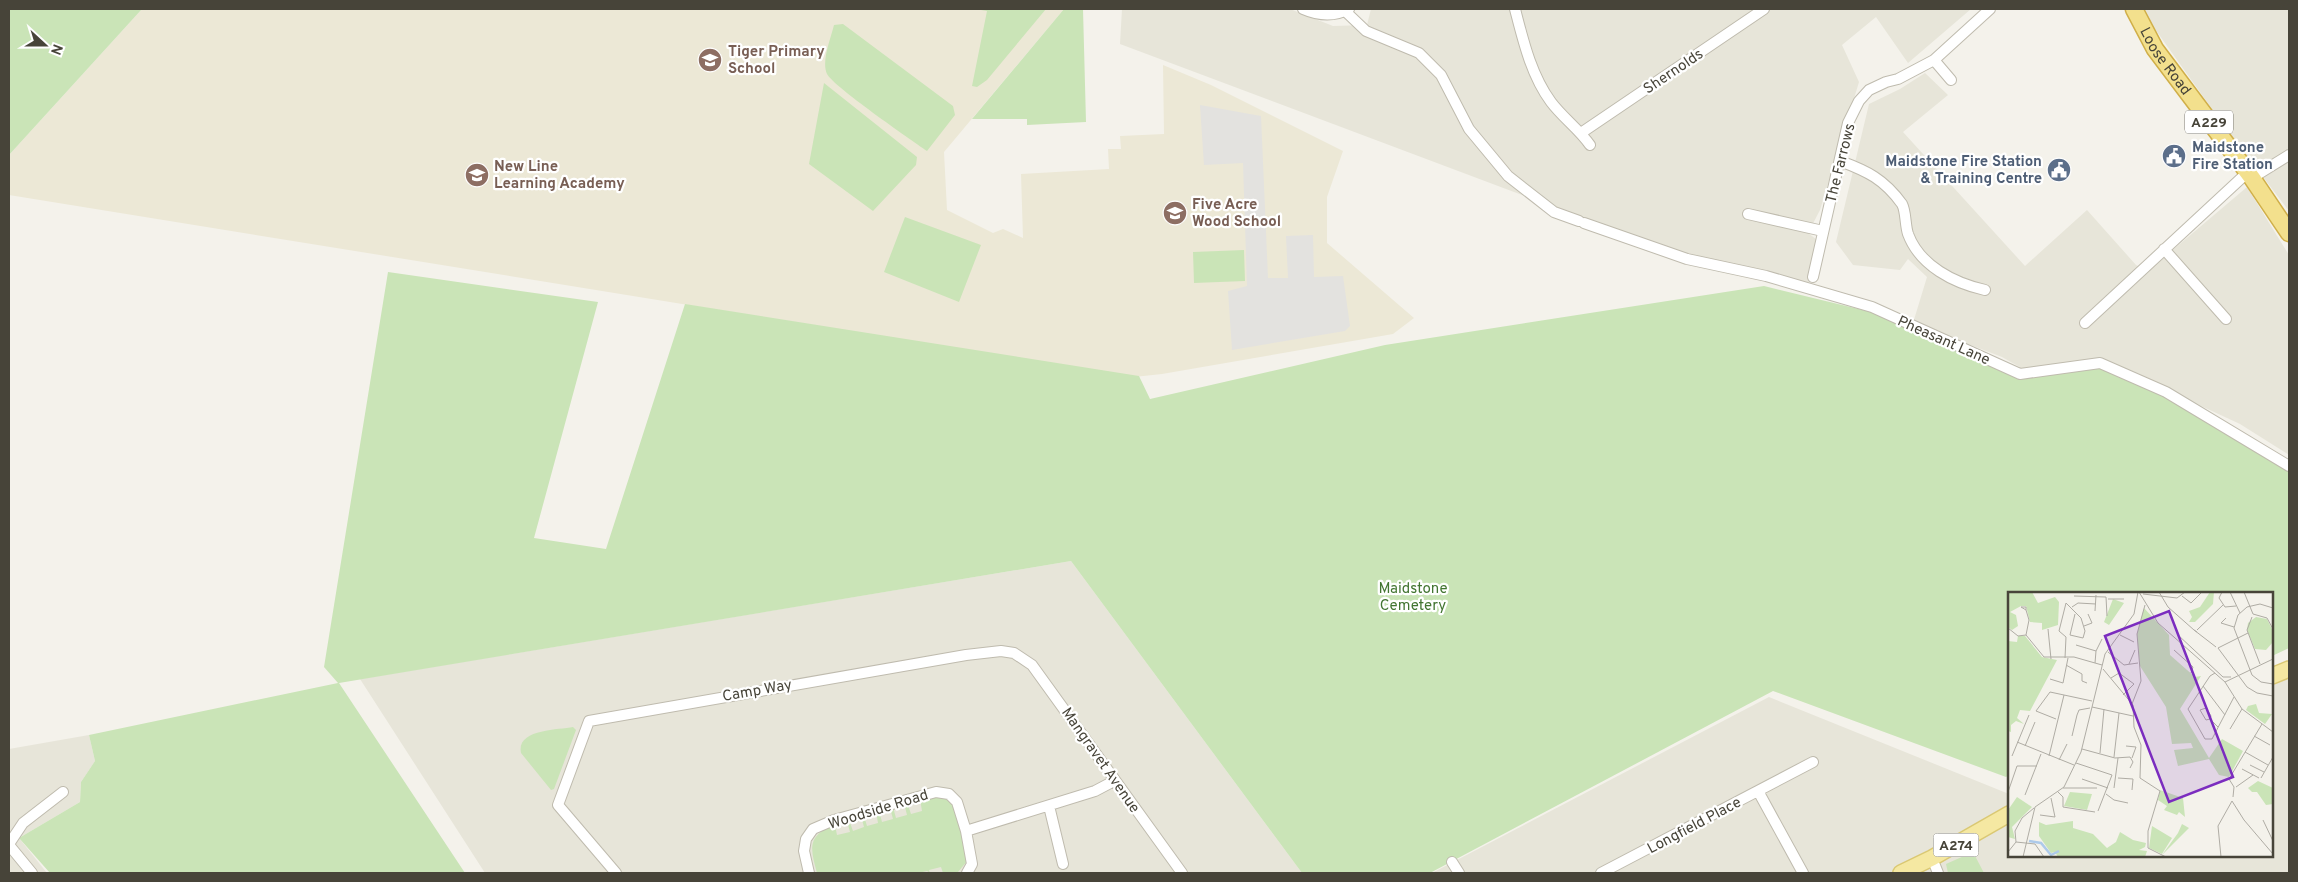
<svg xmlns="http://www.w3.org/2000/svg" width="2298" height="882" font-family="Overpass,sans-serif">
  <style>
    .residential { fill: #e7e5d9 }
    .education { fill: #ece8d6 }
    .green { fill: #cae4b7 }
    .parking { fill: #e3e2df }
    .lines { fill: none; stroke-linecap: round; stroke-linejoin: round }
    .minor-casing { stroke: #bfbbae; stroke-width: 12 }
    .primary-casing { stroke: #dac873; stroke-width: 18 }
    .trunk-casing { stroke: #d0af49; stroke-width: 19 }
    .minor { stroke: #fff; stroke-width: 10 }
    .primary { stroke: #f5e8a2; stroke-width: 15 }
    .trunk { stroke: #f3e08d; stroke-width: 16 }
    .labels { text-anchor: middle; stroke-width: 4.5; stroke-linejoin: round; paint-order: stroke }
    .shield { fill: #fff; stroke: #7e7c74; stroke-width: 1 }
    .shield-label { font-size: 14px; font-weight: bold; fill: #474439 }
    .education-label { font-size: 15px; font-weight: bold; fill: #785e54; stroke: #fff; text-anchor: start }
    .street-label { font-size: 15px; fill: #474439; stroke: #fff }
    .service-label { font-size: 15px; font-weight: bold; fill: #4e5e75; stroke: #fff; text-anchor: start }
    .park-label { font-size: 15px; fill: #427531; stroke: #fff }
    .inset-river { fill: none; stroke: #adcaea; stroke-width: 2.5 }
    .inset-road { fill: none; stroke: #afaca4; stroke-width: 1 }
    .view { fill: #7b2cbf; fill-opacity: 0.15; stroke: #7b2cbf; stroke-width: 2.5 }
    .inset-edge { fill: none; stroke: #474439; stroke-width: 2.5 }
  </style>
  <rect width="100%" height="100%" fill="#f4f2eb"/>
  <path class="residential" d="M1122,9H1290L1333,26L1367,25L1371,9H1971L1908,63L1876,17L1842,45L1859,82L1820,210L1808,233L1821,243L1808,286L1697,265L1615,230L1120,44Z
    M2145,9H2289V211L2222,123L2155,29Z
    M1925,73L1948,95L1903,132L2025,266L2087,210L2136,265L2148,271L2247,187L2289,255V455L2240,424L2104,361L2025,370L2002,357L1913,323L1927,277L1908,259L1900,270L1853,265L1836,242L1869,104L1900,89Z
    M1071,561L1302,873H485L360,679Z
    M2289,669V873H1432L1769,697L2009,794V856H2272V676Z
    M89,735L95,761L81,782L80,802L19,838L47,873H9V749Z"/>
  <path class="education" d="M142,9H1064L944,152L947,210L993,233L1003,229L1023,238L1021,174L1109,169L1108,149H1121L1120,136L1164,134L1163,65L1211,85L1343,151L1327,197V243L1414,318L1393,334L1162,374L1134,377L9,195V155Z"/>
  <path class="green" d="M9,9H142L9,155Z
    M975,9H1046L987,80L977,87L972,86L987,11Z
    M1064,9H1083L1086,122L1027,125V119H972Z
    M843,24L953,106L955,115L927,151C910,139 834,87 827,74C821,61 831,38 834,25Z
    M824,83L917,157L916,165L873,211L809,164Z
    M905,217L981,245L959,302L884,272Z
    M1244,250L1245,281L1194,283L1193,252Z
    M388,272L598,302L534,538L606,549L685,304L1139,376L1150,399L1385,345L1764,286L1871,312L2018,379L2098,368L2163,395L2289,471V648L2272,656V593H2009V775L2006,777L1773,691L1430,873H1302L1071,561L339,683L465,873H50L19,838L80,802L81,782L95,761L89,735L338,683L324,667Z
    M573,727L576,730L554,789L551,790L521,753C516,729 558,730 573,727Z
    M932,795L945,798L957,809L968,860L958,872L943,873L941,867L929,870L930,873L927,871L918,873H817C810,848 807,835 835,825L837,835L850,832L847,821L849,820L853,831L864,827L861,816H864L867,826L878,823L876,812L879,811L882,822L893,819L890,808L893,807L896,818L907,815L904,803L907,802L911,814L922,811L920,799Z
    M1973,852L1984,873H1948L1946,864Z"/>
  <path class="parking" d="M1200,105L1261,116L1268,278H1288L1286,236L1313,235L1314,277L1343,276L1350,326L1345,331L1232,350L1228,291L1247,286L1243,163L1204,165Z"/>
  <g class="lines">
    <g class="minor-casing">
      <path id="minor" d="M1303,9C1319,16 1334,17 1349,9
        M1515,9C1523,40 1531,75 1551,102C1563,118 1579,129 1590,145
        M1345,11L1366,31L1419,53L1441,75L1469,129L1508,176L1554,212L1579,221
        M1934,60L1951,80
        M1581,133L1764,9
        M1840,161C1867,171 1884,179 1902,204C1906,211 1905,225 1908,234C1920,266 1954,283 1985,290
        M2252,178L2289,155
        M1748,214L1823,231
        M1584,223L1687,259L1766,276L1872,307L2020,374L2100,363L2166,392L2289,466
        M2164,249L2226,319
        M1813,277L1848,123L1859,101L1869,90L1886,82L1898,79L1934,60L1990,9
        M2085,323L2248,172
        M1758,791L1803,873
        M1049,806L1063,864
        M966,831L1095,791L1114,781
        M9,844L23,823L63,792
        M9,845L32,873
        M1932,858L1938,873
        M1452,862L1459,873
        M616,873L558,805L589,721L966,655L1001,651L1014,653L1032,665L1182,873
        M809,873L804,851L806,839L813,829L834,820L936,792L949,794L957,802L966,831L972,864L967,873
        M1601,873L1813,762"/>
    </g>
    <g class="primary-casing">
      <path id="primary" d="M2272,676L2289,669
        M1901,873L1932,858L2009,814"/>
    </g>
    <g class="trunk-casing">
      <g id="trunk">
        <path id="s1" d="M2134,9L2155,49L2252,178L2289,233"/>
      </g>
    </g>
    <use href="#minor" class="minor"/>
    <use href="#primary" class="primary"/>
    <use href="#trunk" class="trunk"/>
  </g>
  <defs>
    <g id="school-disc" transform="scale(1.25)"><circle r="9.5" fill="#8d6e63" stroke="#fff"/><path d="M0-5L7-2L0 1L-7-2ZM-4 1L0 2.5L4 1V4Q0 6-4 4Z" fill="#fff"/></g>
    <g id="civic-disc" transform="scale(1.25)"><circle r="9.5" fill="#5c6f8a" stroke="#fff"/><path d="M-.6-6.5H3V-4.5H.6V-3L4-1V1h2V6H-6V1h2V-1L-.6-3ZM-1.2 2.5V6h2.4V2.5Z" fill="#fff"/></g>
  </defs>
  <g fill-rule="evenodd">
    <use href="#school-disc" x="710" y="60"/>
    <use href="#civic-disc" x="2174" y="156"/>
    <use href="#civic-disc" x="2059" y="170"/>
    <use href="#school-disc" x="477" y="175"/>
    <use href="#school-disc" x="1175" y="213"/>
  </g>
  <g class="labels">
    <g class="shield">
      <rect x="2185" y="110.5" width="48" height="23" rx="4"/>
      <rect x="1933.5" y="833.5" width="45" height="23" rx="4"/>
    </g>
    <g class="shield-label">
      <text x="2209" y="127">A229</text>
      <text x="1956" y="850">A274</text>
    </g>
    <g class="education-label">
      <text x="728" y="56">Tiger Primary<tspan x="728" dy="17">School</tspan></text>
      <text x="494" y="171">New Line<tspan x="494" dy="17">Learning Academy</tspan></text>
      <text x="1192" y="209">Five Acre<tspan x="1192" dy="17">Wood School</tspan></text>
    </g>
    <g class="street-label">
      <text dy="5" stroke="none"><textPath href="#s1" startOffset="61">Loose Road</textPath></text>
      <text transform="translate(1673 71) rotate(-34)" y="5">Shernolds</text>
      <text transform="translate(1840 163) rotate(-76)" y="5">The Farrows</text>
      <text transform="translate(1944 340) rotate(24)" y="5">Pheasant Lane</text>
      <text transform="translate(757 690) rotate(-10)" y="5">Camp Way</text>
      <text transform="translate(1101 760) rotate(55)" y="5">Mangravet Avenue</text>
      <text transform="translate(878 809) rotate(-17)" y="5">Woodside Road</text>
      <text transform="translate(1694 825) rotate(-28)" y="5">Longfield Place</text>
    </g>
    <g class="service-label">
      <text x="2192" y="152">Maidstone<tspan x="2192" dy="17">Fire Station</tspan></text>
      <text x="2042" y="166" text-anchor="end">Maidstone Fire Station<tspan x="2042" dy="17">&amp; Training Centre</tspan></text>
    </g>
    <g class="park-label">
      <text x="1413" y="593">Maidstone<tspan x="1413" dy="17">Cemetery</tspan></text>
    </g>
  </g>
  <g transform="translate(2008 592)">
    <rect width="265" height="265" fill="#f4f2eb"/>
    <path d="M0,0H24L30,11L47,5L51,10L50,33L34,38V31L22,30L18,14H13L2,20L8,23L10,34L4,38L0,35ZM202,0H206L205,12L187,30H181L184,25L181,19L192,15ZM105,7L116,11L101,33L96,30ZM136,16L161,43L162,63L187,85L193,84L172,117L201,166L214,147L235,159L221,185L211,183L201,167L170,174L166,158L185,156L183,151L164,152L158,115L132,74L129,42ZM248,25L259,27L265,39V50L258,58L247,57L239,38L240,31ZM10,44H17L34,65L49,68L22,119L12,118L9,126L16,132L8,129L3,133V140L0,139V49L9,50ZM248,112L251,121L264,122L257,132L238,118L240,114ZM250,189L265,196V212L258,213L249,200H244L240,196ZM152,198L175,206L177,225L171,220L169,223L156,218L159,214L150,208ZM62,200L84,202L79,218L56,214ZM9,205L24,215L4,235L7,247L0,245V218ZM65,229V236L85,242L99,256L108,250L112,240L125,248L138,251L137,255L131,258L139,259L137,265H50L47,260L43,261L31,244V230L38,233ZM174,232L181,236L154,263L170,241ZM144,234L164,246L154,262L141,256Z" fill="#cae4b7"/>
    <path class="inset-river" d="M21,249L33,251L43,263L51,259"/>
    <path class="inset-road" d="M131,0L150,31L217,90L234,117L265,140M151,0L160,15L186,38M214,0L211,6L217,15L228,14M222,0L232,21M236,0L245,22L259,26L265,37M135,2L169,6L177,0M66,4L98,5L99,24M174,4L183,11L194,0M100,7H116M64,15L70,11L88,12M265,16L252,12L239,15L230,23L226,36L244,83L253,90L265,92M87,19L88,3M244,25L239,38L252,72M218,26L213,31L226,35M76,34L84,31L80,22M0,36L10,44L18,43M40,37L43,67M189,38L215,13M189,40L186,38L208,55M240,41L210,56L239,95L249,101L265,104M18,43L36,65H66L94,73M18,43L21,28L18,18L13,15H18V18M62,43L67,22M112,43L126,50M170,43L215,85H223M58,45L51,39L58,11L73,26L77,39L75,46L62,43M68,53L88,59M166,58L185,75L183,81M100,60L116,73L130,71M57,66L58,45M87,71L88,59L94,47M121,72L127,58M58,73L74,82V89L79,91M95,77L125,113L126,135L133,153L132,186L152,199L140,239V256L158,265M207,81L202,84L180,117L197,147H204L226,105M103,86L111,81L126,92M42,87L55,91L60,66M133,89L129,42L137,13M217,90L265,67M195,94L217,123M115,103L126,92M124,112L133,89M84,115L125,124M69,123L71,118L82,116M48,127L28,119L42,100L84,109M202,127L203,124L198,116L192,118L198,128L202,127L210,135M222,137L234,117M64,144L69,123M246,144L262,153M9,150L66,173M17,154L27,130M118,154L128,155L124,166M74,157L107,166L122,165L125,170L122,176M237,160L260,173M92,161L96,117M4,164L21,123M41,164L56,103M106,165L111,121M51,168L59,152M68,171L104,183L90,219M242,173L256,180M234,177L251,186M110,186L125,187L124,198M253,186L265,165M74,187L100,196M228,195L245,183M55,196H89M106,196L110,166M0,200L9,174H29M50,200L55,205V215L87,220M98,202L106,208L120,211M17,203L33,162M225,205L226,195L221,187L254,132M32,223L47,225L43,206M255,228L265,249M8,250L27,252L36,265M0,260L8,250L7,239L14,226L26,216M15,265L27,215L56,195L73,160L97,62L126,22L130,0M213,265L210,234L224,209L236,228L265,262"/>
    <path class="view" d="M161,19L225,185L161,210L97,44Z"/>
    <rect width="265" height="265" class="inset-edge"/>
  </g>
  <rect width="2298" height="882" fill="none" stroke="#474439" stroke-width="20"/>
  <g transform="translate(45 45) rotate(111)" stroke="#ffffff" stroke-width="4" paint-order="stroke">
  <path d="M0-4L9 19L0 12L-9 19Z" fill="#474439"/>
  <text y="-8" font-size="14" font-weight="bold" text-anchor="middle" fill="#474439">N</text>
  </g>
</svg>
